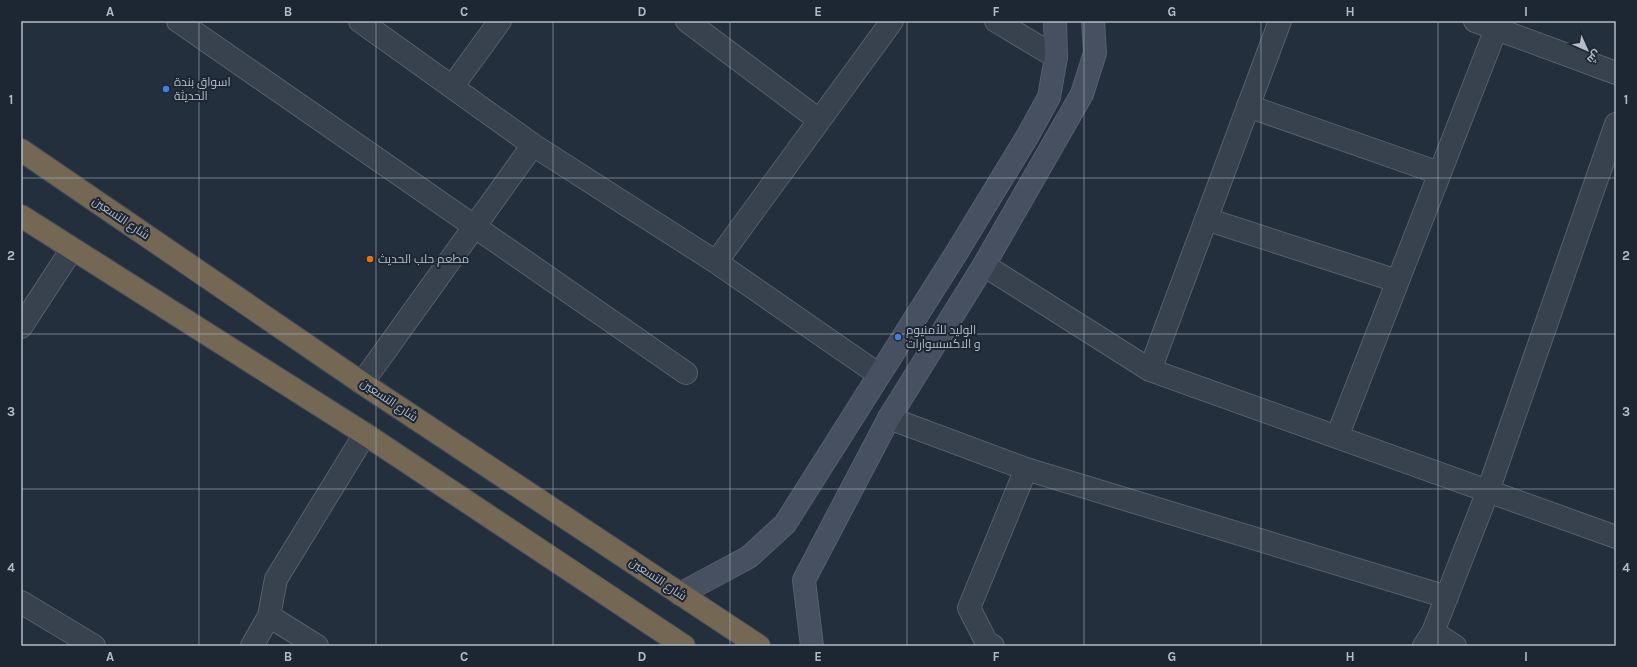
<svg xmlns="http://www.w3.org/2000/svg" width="1637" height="667" font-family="Karla,Cairo,sans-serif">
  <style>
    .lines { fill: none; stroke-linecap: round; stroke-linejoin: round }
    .street-casing { stroke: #565f6c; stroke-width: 24 }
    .secondary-casing { stroke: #565f6c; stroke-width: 24 }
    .highway-casing { stroke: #434c59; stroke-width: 24 }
    .street { stroke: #38414e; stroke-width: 22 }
    .secondary { stroke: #465061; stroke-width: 22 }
    .highway { stroke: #746855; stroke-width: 22 }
    .grid { fill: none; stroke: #b4bcc9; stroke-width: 1; stroke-opacity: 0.55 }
    .shop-dot { fill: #3f7fe0; stroke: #1d2633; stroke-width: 1.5 }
    .food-dot { fill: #e8710a; stroke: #1d2633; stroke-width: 1.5 }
    .labels { text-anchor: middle; stroke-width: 4; stroke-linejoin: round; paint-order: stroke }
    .poi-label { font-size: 12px; fill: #b4bcc9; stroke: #1d2633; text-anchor: start }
    .street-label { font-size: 12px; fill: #b4bcc9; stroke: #1d2633 }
    .neatline { fill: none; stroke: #b4bcc9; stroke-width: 1.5 }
    .grid-label { font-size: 13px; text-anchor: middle; font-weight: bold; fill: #b4bcc9 }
  </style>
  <rect width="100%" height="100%" fill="#242f3e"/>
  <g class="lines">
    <g class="street-casing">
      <path id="street" d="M178,21L686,373
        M360,21L533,145L716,262L878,374
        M687,21L819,120
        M996,21L1056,57
        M1475,21L1616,73
        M452,87L500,21
        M1248,106L1439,173
        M1206,219L1397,281
        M716,262L892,21
        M984,265L1150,370L1616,537
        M21,327L72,249
        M1150,370L1280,21
        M362,383L533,145
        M889,418L1026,469
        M1337,437L1496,29
        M21,602L94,646
        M269,616L317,646
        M1433,632L1455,646
        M252,646L269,616L276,579L365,434
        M993,646L987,643L969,608L1026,469L1447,597
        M1424,646L1433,632L1488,491L1616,124"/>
    </g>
    <g class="secondary-casing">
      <path id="secondary" d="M680,594L749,557L785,524L957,252L1027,137L1049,97L1056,57L1055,21
        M812,646L804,580L889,418L984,265L1082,94L1095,53L1093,21"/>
    </g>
    <g class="highway-casing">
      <path id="highway" d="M21,150L362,383L759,646
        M21,216L365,434L684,646"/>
    </g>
    <use href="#street" class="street"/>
    <use href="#secondary" class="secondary"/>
    <use href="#highway" class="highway"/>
  </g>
  <path class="grid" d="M199,21V646M376,21V646M553,21V646M730,21V646M907,21V646M1084,21V646M1261,21V646M1438,21V646M21,178H1616M21,334H1616M21,489H1616"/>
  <g class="shop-dot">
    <circle cx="166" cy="89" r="4"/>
    <circle cx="898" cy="337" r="4"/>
  </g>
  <circle class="food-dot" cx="370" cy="259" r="4"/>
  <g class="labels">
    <g class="poi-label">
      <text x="174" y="86">اسواق بندة<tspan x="174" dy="14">الحديثة</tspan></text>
      <text x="378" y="263">مطعم حلب الحديث</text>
      <text x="906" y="334">الوليد للأمنيوم<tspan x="906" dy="14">و الاكسسوارات</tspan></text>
    </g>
    <g class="street-label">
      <text transform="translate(121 218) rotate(34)" y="4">شارع التسعين</text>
      <text transform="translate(389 400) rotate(34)" y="4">شارع التسعين</text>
      <text transform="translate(658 579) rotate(34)" y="4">شارع التسعين</text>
    </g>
  </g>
  <rect width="1637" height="667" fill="none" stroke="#1d2633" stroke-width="44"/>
  <g transform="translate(1587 50) rotate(135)" stroke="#1d2633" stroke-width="3" paint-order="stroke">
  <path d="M0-3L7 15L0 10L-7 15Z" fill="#b4bcc9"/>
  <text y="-6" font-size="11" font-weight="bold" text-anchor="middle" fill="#b4bcc9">ش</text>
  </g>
  <rect x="22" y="22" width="1593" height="623" class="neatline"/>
  <g class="grid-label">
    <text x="110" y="16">A</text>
    <text x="288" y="16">B</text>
    <text x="464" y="16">C</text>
    <text x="642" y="16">D</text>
    <text x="818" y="16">E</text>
    <text x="996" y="16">F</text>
    <text x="1172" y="16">G</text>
    <text x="1350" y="16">H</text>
    <text x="1526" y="16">I</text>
    <text x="11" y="104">1</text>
    <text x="1626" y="104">1</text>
    <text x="11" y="260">2</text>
    <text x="1626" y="260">2</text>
    <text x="11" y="416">3</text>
    <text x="1626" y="416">3</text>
    <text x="11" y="572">4</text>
    <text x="1626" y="572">4</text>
    <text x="110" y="661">A</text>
    <text x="288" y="661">B</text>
    <text x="464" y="661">C</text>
    <text x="642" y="661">D</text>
    <text x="818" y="661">E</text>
    <text x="996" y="661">F</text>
    <text x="1172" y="661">G</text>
    <text x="1350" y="661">H</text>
    <text x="1526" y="661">I</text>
  </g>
</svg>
